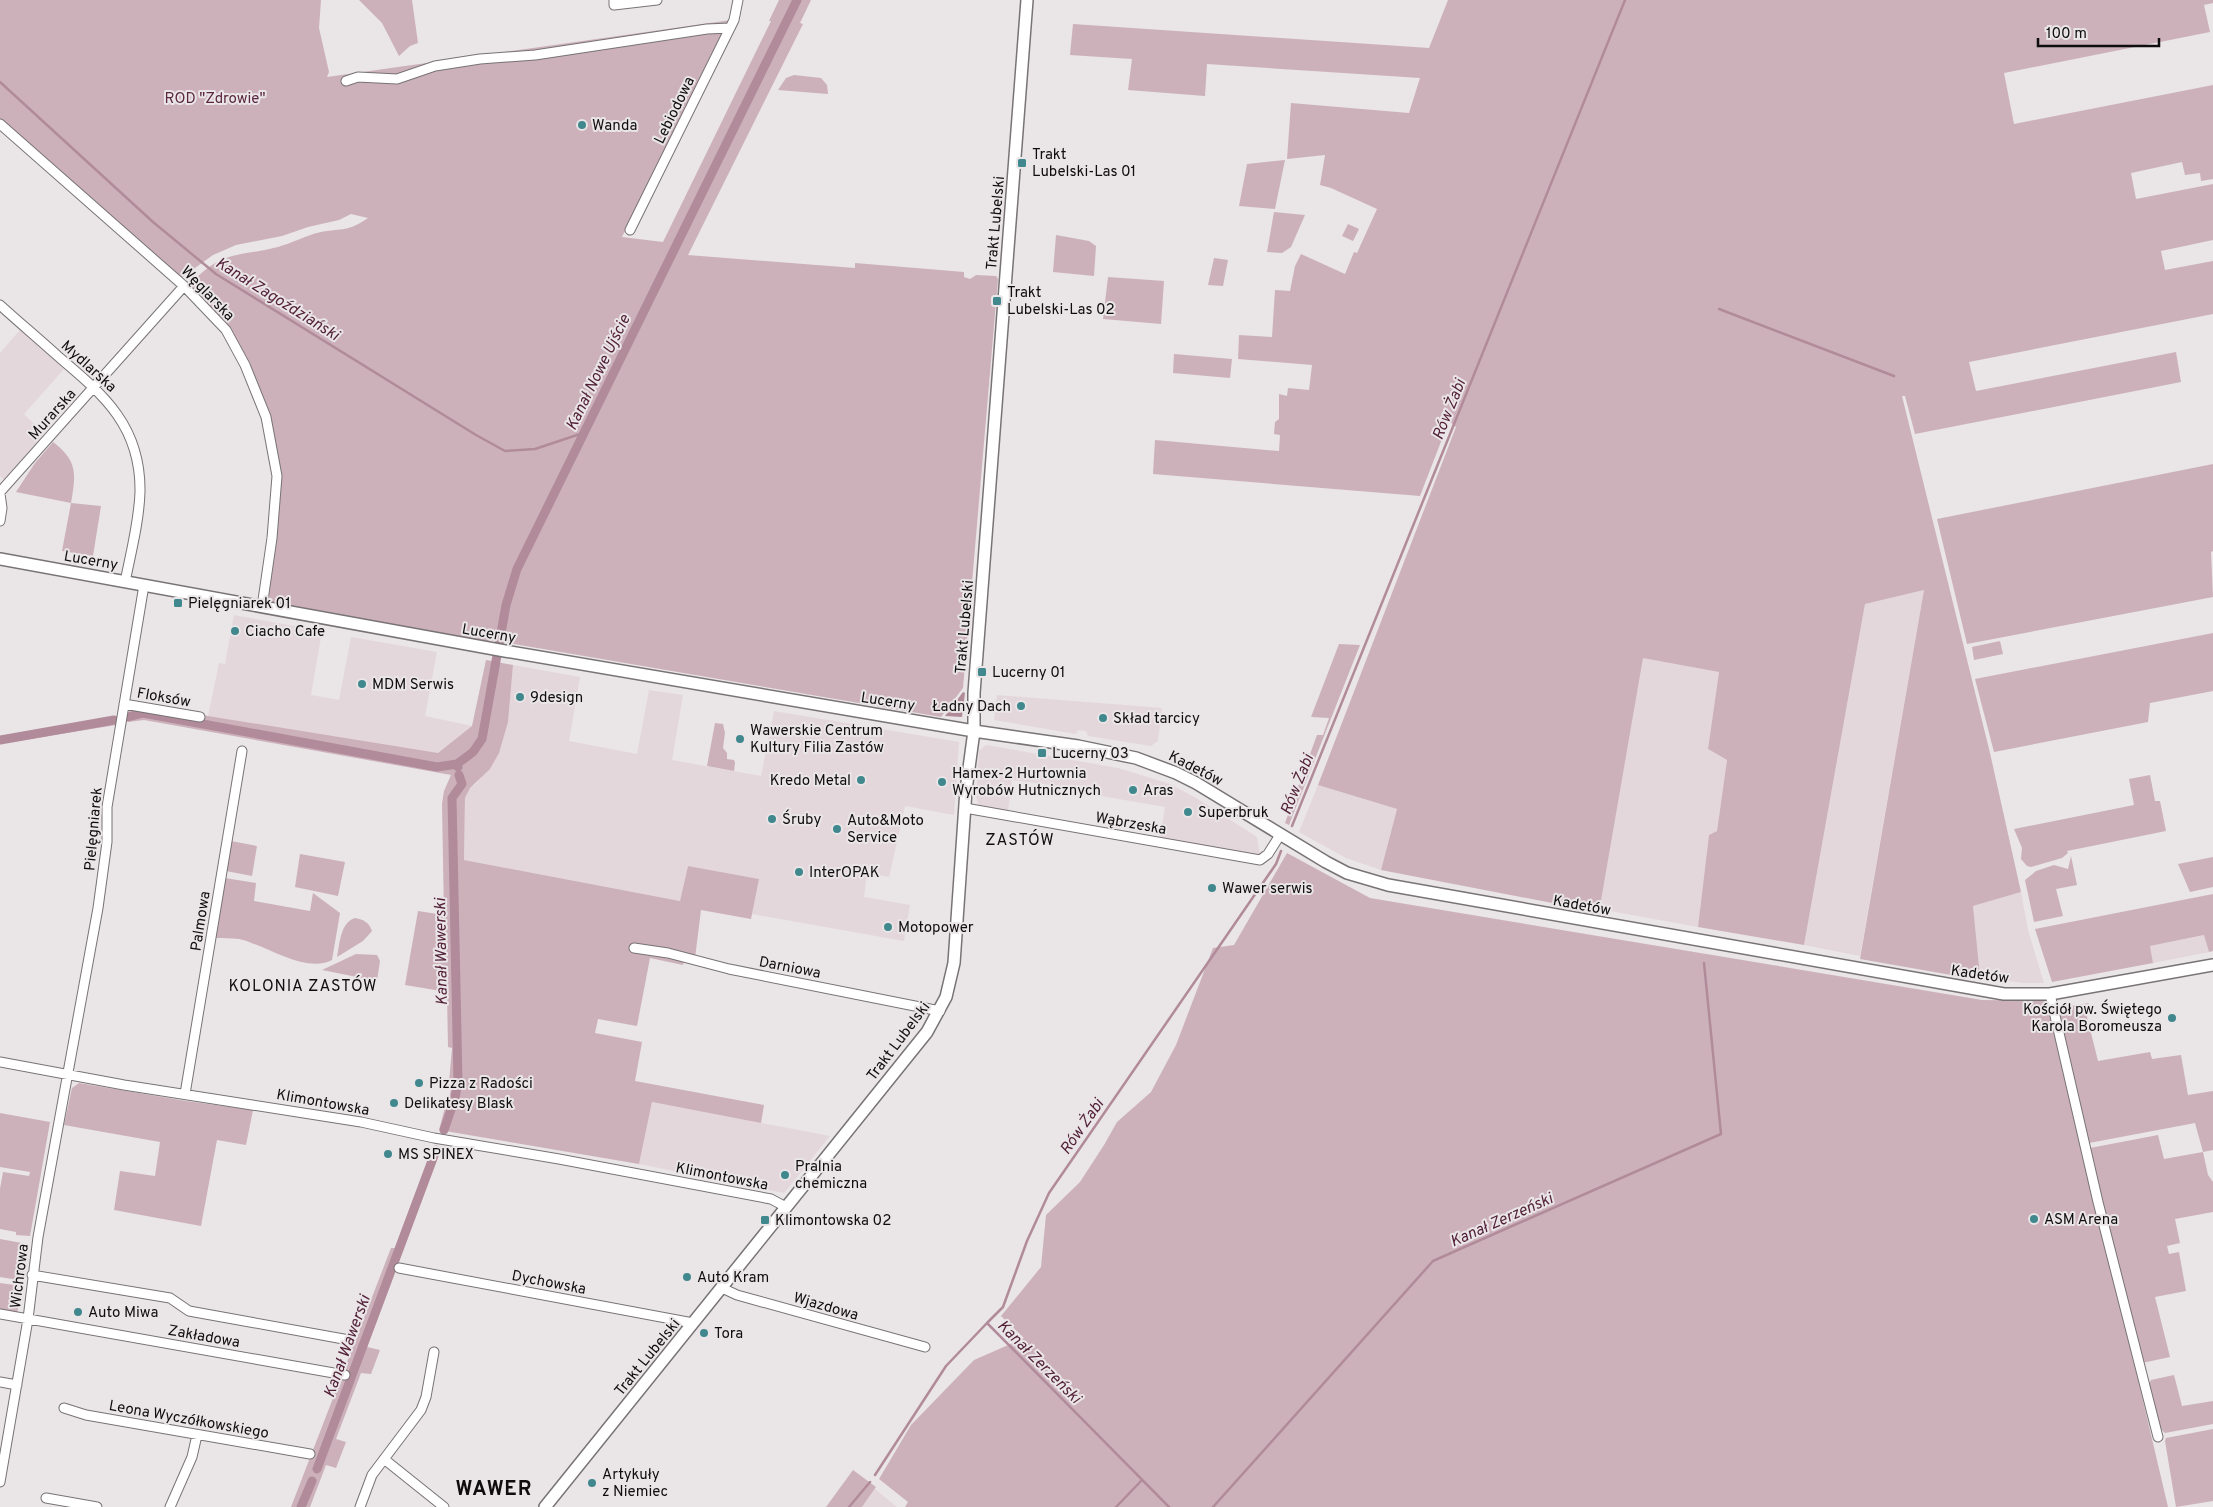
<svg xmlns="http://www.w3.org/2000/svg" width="2213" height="1507" font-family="Overpass,sans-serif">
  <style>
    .built { fill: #e4d7dc }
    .green { fill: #ccb1bb }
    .water { fill: #b18b99 }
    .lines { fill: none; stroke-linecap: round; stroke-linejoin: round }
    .stream { stroke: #b18b99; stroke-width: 2.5 }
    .canal { stroke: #b18b99; stroke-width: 9 }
    .street-casing { stroke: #787375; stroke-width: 11 }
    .secondary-casing { stroke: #787375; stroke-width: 14 }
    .street { stroke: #fff; stroke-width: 9 }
    .secondary { stroke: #fff; stroke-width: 11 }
    .poi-dot { fill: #40888d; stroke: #eae5e7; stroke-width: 2 }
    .labels { text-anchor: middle; stroke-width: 4; stroke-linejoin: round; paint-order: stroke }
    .park-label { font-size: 15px; fill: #5a273e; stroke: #eae5e7 }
    .street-label { font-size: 15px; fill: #0f0d0e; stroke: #eae5e7 }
    .poi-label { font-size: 15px; fill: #0f0d0e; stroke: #eae5e7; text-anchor: start }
    .water-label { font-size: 16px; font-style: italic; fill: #511f36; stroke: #eae5e7 }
    .neighbourhood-label { font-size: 16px; letter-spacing: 1px; fill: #0f0d0e; stroke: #eae5e7 }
    .district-label { font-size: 20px; font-weight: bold; letter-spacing: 1px; fill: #0f0d0e; stroke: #eae5e7 }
  </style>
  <rect width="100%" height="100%" fill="#eae5e7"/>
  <path class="built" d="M20,330L64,369L24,414L44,434L4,480L0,476V353Z
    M1924,590L1860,956L1804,945L1865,604Z
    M234,615L322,631L311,695L328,698L339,700L351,637L437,652L425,716L472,726L438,754L208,716L219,663L225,664Z
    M1643,657L1719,672L1708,749L1727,760L1717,831L1709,835L1698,927L1599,909Z
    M513,665L580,677L569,741L637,754L649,690L683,695L672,760L761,776L774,711L959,742L954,815L905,806L889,877L867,873L864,897L910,905L904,941L752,914L758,879L688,866L680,901L464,860L465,798L470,788L478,782L508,722Z
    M997,695L1162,708L1158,741L1151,746L1088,736L1086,731L1078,730L1076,734L994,720Z
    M986,745L1118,768L1170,784L1196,798L1257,837L1260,856L1160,838L1165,807L1066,790V787L1012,780L1008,811L979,806L976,797L979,751Z
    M1318,785L1397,809L1381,870L1346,858L1299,832Z
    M2021,892L2028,930L2044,983H2022L1980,976L1973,906Z
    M2205,935L2209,952L2153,963L2150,946Z
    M652,1102L830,1136L784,1193L639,1164Z
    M875,1489L897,1507H862Z"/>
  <path class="green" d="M0,0H321L319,28L329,72L327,77L731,20L622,237L663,242L771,21H769L779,0H811L800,23L803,24L688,255L855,268V263L964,272V277L970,279L976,275L996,276L998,279L963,688L941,717L490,640L488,648L262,607L277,476L266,417L226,330L189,285C224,249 234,258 278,247C292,243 307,235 321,232C344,228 347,232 368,218L351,214L339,220L308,227L282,236L236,245L213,255L181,278L0,125Z
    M359,0H412L418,43L410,46L399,56L382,23Z
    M1448,0H2213V3L2204,5L2210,32L2004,73L2014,124L2213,85V179L2201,181L2200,173L2185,175L2182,162L2131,173L2136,199L2213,184V240L2161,251L2165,270L2213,261V314L1969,362L1976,391L2176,352L2181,382L1915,434L1905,396H1902L1990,753L2021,892L1973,906L1980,976H1957L1860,959L1924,590L1865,604L1804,945L1698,927L1709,835L1717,831L1727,760L1708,749L1719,672L1643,658L1599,912L1381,870L1397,809L1318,785L1456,427L1449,421L1420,496L1153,474L1155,440L1279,451L1280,435L1274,434L1275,422L1279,419V394L1287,396L1288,388L1309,390L1312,365L1238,359L1239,335L1272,337L1275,290L1290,291L1295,266L1301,254L1345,274L1354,252L1357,253L1377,209L1331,188L1320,185L1325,155L1287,159L1291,103L1409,113L1420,78L1207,64L1205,96L1128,90L1132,59L1070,55L1073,24L1429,48Z
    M794,75L821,78L827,85L828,94L778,90L786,78Z
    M1285,160L1275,209L1239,206L1247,164Z
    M1274,212L1305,215L1291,247L1282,253L1267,252Z
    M1348,224L1359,229L1353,241L1342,236Z
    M1056,235L1089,241L1096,246L1094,276L1053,272Z
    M1214,258L1228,260L1223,286L1208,285Z
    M1108,277L1164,281L1161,324L1103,319Z
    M1174,354L1232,359L1230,378L1173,373Z
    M53,442C78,461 76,474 71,503L101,506L93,556L62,551L71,503L16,492L35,463Z
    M2213,464V551L2211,552L2213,597L1967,644L1937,519Z
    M2213,633V691L2150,703L2148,722L1994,752L1975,679Z
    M2000,641L2003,654L1974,660L1972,647Z
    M1339,644L1360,645L1289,825L1285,823L1317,735H1323L1329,718L1311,717Z
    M486,660L513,665L508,722L499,753L490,769L470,788L465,798L464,860L680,901L688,866L759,879L751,919L701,910L695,958L685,956L683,965L650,958L637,1026L598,1019L595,1033L642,1042L635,1081L764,1105L761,1123L652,1102L639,1164L439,1130L447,1100H449L452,1082H449L452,1048L448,1047L447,992L405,985L418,911L444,915L442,804L444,791L451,775L144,720L128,722L130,708L202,715L438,753L472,726Z
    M117,716L116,725L0,744V736Z
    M715,723L723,724L725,733L723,748L727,753V759L734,760L735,763L734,771L707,766Z
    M2150,775L2155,801H2160L2166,831L2067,851L2068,853L2062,858L2031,867L2027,866L2021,859L2022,848L2014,829L2134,805L2129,779Z
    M231,841L257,846L252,876L226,871Z
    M1287,853L1370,898L1982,1000L2049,1001L2168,1507H905L908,1502L879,1479L911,1425L974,1360L1024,1338L1001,1316L1041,1267L1046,1215L1080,1182L1104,1145L1117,1122L1151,1092L1176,1045L1213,948L1234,945Z
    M300,854L345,862L338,896L295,887Z
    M2071,856L2077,885L2056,889L2063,916L2034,922L2025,880L2036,871L2054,865L2068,869Z
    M2213,857V887L2190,892L2178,864Z
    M225,878L256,883L254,901L310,911L313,893L340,913L332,960C305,974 266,945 239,939C231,938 223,938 215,938Z
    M2213,894V951L2209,952L2204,935L2150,946L2153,963L2052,982L2035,929Z
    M355,918C364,920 369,922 372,931L363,941L337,957C340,943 340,923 355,918Z
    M356,954L377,955L380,961L377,981L322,970Z
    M2089,1003L2085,1009L2098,1061L2150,1052L2152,1059L2181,1055L2188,1095L2213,1091V1150L2203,1152L2208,1175L2213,1182V1212L2175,1219L2180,1243L2167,1246L2169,1254L2179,1252L2186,1291L2155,1297L2170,1357L2142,1363L2090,1148L2158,1135L2164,1159L2203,1152L2195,1123L2089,1143L2058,1008Z
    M79,1083L186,1101L253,1110L246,1145L217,1140L201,1226L114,1210L120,1171L155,1176L160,1142L64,1125L72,1088Z
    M0,1113L50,1122L30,1236L16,1235V1232L0,1229V1189L3,1172L29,1176L30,1172L0,1167Z
    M433,1146L442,1147L367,1347L380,1350L371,1374L361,1373L336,1439L346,1442L336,1468L326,1465L310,1507H291L391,1248H395Z
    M0,1239L22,1243L21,1249L28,1250L24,1273L20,1272L18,1280L0,1277Z
    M0,1283L22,1286L17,1314L0,1310Z
    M2174,1375L2182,1406L2213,1401V1424L2165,1433L2158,1426L2148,1386L2151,1380Z
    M2213,1429V1501L2176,1507L2165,1441L2166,1438Z
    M853,1470L876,1487L862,1507H826Z"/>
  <path class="water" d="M963,692L965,693L962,717L945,716Z"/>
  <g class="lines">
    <path class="stream" d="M0,82L153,222L216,274L476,435L505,451L535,449L583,433
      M1719,309L1894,376
      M1292,826L1625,0
      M987,1323L1003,1307L1027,1241L1049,1193L1276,864L1281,851
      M875,1475L946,1366L987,1323L1169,1507
      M849,1507L870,1482
      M1116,1507L1142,1480
      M1213,1507L1433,1261L1721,1134L1704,963"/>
    <path class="canal" d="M128,717L143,713L437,767L457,764L458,767
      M0,740L114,720
      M457,764L473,752L482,739L506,605L517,569L797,0
      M444,1130L455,1098L458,1082L452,798L462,784L459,775
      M317,1469L436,1150
      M301,1507L312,1481"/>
    <g class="street-casing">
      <path id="street" d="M614,0V5L657,0
        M346,81L358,77L397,79L435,66L480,59L535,55L707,29L730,28
        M0,124L184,286L226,330L245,365L266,417L277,476L272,538L262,607
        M630,230L734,20L738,0
        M0,305C20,323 40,340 60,358C105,396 141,427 140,492C139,522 131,552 125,582
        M0,492L184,286
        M0,494L2,508L0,521
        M124,704L200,717
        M965,808L1260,860L1268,854L1280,835
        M634,948L668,953L729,969L940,1011
        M2050,994L2098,1202L2158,1437
        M0,1062L124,1085L361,1122L434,1138L559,1159L771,1199L786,1207
        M185,1094L242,751
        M399,1268L693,1323
        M32,1275L170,1298L189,1311L349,1340
        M722,1288L737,1295L925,1347
        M0,1314L345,1375
        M0,1382L17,1385
        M64,1408L86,1415L310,1454
        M384,1459L444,1507
        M0,1482L28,1319L38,1237L98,908L107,842V807L144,585
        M46,1498L97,1507
        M170,1507L192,1457L197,1435
        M360,1507L372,1475L421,1410L426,1397L434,1352"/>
    </g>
    <g class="secondary-casing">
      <path id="secondary" d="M0,559L505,651L974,731L1078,746L1136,758L1176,773L1196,783L1326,862L1347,873L1388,885L2004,994H2050L2067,991L2213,965
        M545,1507L927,1032L946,997L954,963L966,790L974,731V693L1027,0"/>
    </g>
    <use href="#street" class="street"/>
    <use href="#secondary" class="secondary"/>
  </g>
  <g class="poi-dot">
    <circle cx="582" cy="125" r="5"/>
    <rect x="1017" y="158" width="10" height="10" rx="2.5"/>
    <rect x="992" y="296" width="10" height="10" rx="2.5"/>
    <rect x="173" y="598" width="10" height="10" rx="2.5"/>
    <circle cx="235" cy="631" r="5"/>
    <rect x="977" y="667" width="10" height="10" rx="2.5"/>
    <circle cx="362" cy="684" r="5"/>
    <circle cx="520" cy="697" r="5"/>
    <circle cx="1021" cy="706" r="5"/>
    <circle cx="1103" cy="718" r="5"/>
    <circle cx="740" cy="739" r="5"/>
    <rect x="1037" y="748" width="10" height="10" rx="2.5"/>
    <circle cx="861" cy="780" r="5"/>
    <circle cx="942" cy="782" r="5"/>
    <circle cx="1133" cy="790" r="5"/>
    <circle cx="1188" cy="812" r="5"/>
    <circle cx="772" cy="819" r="5"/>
    <circle cx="837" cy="829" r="5"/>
    <circle cx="799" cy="872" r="5"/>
    <circle cx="1212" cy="888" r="5"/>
    <circle cx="888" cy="927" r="5"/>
    <circle cx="2172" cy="1018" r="5"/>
    <circle cx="419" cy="1083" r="5"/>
    <circle cx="394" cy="1103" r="5"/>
    <circle cx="388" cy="1154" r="5"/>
    <circle cx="785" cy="1175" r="5"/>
    <circle cx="2034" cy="1219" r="5"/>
    <rect x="760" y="1215" width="10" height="10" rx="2.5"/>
    <circle cx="687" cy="1277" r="5"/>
    <circle cx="78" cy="1312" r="5"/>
    <circle cx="704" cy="1333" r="5"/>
    <circle cx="592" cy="1483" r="5"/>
  </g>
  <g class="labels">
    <g class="park-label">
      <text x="215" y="103">ROD "Zdrowie"</text>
    </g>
    <g class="street-label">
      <text transform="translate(674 110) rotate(-64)" y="5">Lebiodowa</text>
      <text transform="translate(995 223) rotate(-85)" y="5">Trakt Lubelski</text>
      <text transform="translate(208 293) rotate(46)" y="5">Węglarska</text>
      <text transform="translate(89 366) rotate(42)" y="5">Mydlarska</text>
      <text transform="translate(52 414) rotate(-48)" y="5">Murarska</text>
      <text transform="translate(91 560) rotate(10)" y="5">Lucerny</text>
      <text transform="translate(964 627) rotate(-85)" y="5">Trakt Lubelski</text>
      <text transform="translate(489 633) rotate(10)" y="5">Lucerny</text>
      <text transform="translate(164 697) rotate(10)" y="5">Floksów</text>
      <text transform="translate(888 701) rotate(9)" y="5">Lucerny</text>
      <text transform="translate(1196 768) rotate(27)" y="5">Kadetów</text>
      <text transform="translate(1131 823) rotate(10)" y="5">Wąbrzeska</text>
      <text transform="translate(93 829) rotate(-85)" y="5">Pielęgniarek</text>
      <text transform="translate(1582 905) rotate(10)" y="5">Kadetów</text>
      <text transform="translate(200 921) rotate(-81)" y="5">Palmowa</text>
      <text transform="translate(790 967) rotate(11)" y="5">Darniowa</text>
      <text transform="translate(1980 974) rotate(8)" y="5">Kadetów</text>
      <text transform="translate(898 1041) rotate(-53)" y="5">Trakt Lubelski</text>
      <text transform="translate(323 1102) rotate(10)" y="5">Klimontowska</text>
      <text transform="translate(722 1176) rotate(11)" y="5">Klimontowska</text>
      <text transform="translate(19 1276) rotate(-83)" y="5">Wichrowa</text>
      <text transform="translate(549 1282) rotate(11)" y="5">Dychowska</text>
      <text transform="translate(826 1306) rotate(16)" y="5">Wjazdowa</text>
      <text transform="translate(204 1336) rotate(10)" y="5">Zakładowa</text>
      <text transform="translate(647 1357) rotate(-51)" y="5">Trakt Lubelski</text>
      <text transform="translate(189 1419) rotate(10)" y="5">Leona Wyczółkowskiego</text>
    </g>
    <g class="poi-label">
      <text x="592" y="130">Wanda</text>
      <text x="1032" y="159">Trakt<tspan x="1032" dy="17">Lubelski-Las 01</tspan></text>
      <text x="1007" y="297">Trakt<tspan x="1007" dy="17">Lubelski-Las 02</tspan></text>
      <text x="188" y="608">Pielęgniarek 01</text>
      <text x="245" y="636">Ciacho Cafe</text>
      <text x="992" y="677">Lucerny 01</text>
      <text x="372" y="689">MDM Serwis</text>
      <text x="530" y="702">9design</text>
      <text x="1011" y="711" text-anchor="end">Ładny Dach</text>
      <text x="1113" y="723">Skład tarcicy</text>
      <text x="750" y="735">Wawerskie Centrum<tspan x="750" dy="17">Kultury Filia Zastów</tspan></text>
      <text x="1052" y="758">Lucerny 03</text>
      <text x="952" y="778">Hamex-2 Hurtownia<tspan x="952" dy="17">Wyrobów Hutnicznych</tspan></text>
      <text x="851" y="785" text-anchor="end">Kredo Metal</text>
      <text x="1143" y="795">Aras</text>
      <text x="1198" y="817">Superbruk</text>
      <text x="782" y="824">Śruby</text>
      <text x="847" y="825">Auto&amp;Moto<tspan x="847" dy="17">Service</tspan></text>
      <text x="809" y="877">InterOPAK</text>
      <text x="1222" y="893">Wawer serwis</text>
      <text x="898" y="932">Motopower</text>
      <text x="2162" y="1014" text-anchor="end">Kościół pw. Świętego<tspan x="2162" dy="17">Karola Boromeusza</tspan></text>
      <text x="429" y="1088">Pizza z Radości</text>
      <text x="404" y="1108">Delikatesy Blask</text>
      <text x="398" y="1159">MS SPINEX</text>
      <text x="795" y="1171">Pralnia<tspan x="795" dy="17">chemiczna</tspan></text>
      <text x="2044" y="1224">ASM Arena</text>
      <text x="775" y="1225">Klimontowska 02</text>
      <text x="697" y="1282">Auto Kram</text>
      <text x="88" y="1317">Auto Miwa</text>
      <text x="714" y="1338">Tora</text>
      <text x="602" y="1479">Artykuły<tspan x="602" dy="17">z Niemiec</tspan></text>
    </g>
    <g class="water-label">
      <text transform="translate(278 298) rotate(32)" y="6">Kanał Zagoździański</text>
      <text transform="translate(597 372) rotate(-64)" y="6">Kanał Nowe Ujście</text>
      <text transform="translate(1448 409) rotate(-68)" y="6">Rów Żabi</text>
      <text transform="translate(1296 784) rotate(-68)" y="6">Rów Żabi</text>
      <text transform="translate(440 952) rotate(-91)" y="6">Kanał Wawerski</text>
      <text transform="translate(1081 1126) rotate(-55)" y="6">Rów Żabi</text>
      <text transform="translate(1501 1219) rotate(-24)" y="6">Kanał Zerzeński</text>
      <text transform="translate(346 1346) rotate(-70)" y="6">Kanał Wawerski</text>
      <text transform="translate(1040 1361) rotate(45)" y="6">Kanał Zerzeński</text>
    </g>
    <g class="neighbourhood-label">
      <text x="1020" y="845">ZASTÓW</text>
      <text x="303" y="991">KOLONIA ZASTÓW</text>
    </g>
    <g class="district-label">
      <text x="494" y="1495">WAWER</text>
    </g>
  </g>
  <path d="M2038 38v8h121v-8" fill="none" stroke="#0f0d0e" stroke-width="2.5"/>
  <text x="2046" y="38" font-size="15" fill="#0f0d0e" stroke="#eae5e7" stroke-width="4" paint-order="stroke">100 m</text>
</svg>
